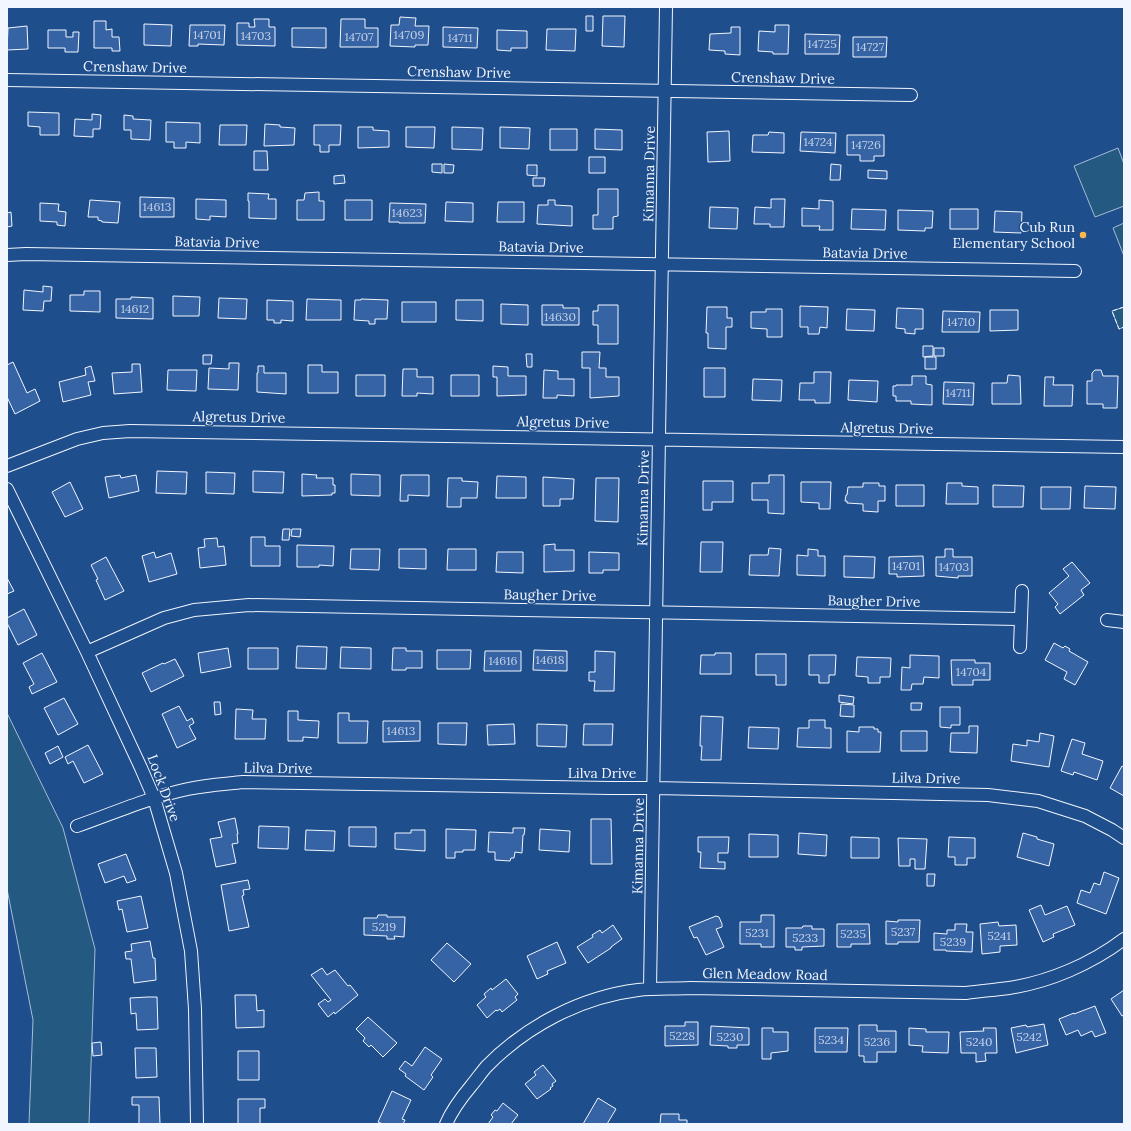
<svg xmlns="http://www.w3.org/2000/svg" width="1131" height="1131" font-family="Lora,serif">
  <style>
    .green { fill: #245a82; stroke: #a8bbd7 }
    .building { fill: #3563a3; stroke: #f2f6ff }
    .lines { fill: none; stroke-linecap: round; stroke-linejoin: round }
    .street-casing { stroke: #f2f6ff; stroke-width: 14 }
    .street { stroke: #1f4e8c; stroke-width: 12 }
    .fence { stroke: #f2f6ff; stroke-width: 1; stroke-dasharray: 5 2; stroke-linecap: butt }
    .poi-dot { fill: #ffb74d; stroke: #1f4e8c; stroke-width: 1.5 }
    .labels { text-anchor: middle; stroke-width: 3; stroke-linejoin: round; paint-order: stroke }
    .number-label { font-size: 12px; fill: #c3d1e8 }
    .street-label { font-size: 14px; fill: #f2f6ff; stroke: #1f4e8c }
    .poi-label { font-size: 14px; fill: #f2f6ff; stroke: #1f4e8c; text-anchor: end }
  </style>
  <rect width="100%" height="100%" fill="#1f4e8c"/>
  <path class="green" d="M1118,148L1124,164V206L1095,217L1074,166Z
    M1124,223V256L1113,228Z
    M1124,307V327L1119,329L1112,311Z
    M7,713L63,828L95,949L89,1124H29L33,1020L7,889Z"/>
  <path class="building" d="M586,16H593V31H586Z
    M603,16H625L624,47L602,46Z
    M400,17L416,18L415,26H429L428,45H415V47L390,46L391,25H399Z
    M254,19H269V27H275V46L237,45V23H249V27H255Z
    M341,19H365V28H378V47H340Z
    M94,21H106V30L112,29V37H119L120,51H112V48H94Z
    M144,24L172,25L171,46L144,45Z
    M190,25H225L224,45L198,44V46H189Z
    M775,25H789L788,54H773V52L758,51L759,31L775,32Z
    M27,26L28,49L7,50L8,28Z
    M443,27L478,28L477,48L443,47Z
    M731,27H740V55L725,54V51L709,50L710,34L731,33Z
    M292,28H326V48L292,47Z
    M547,29H576L575,51L546,50Z
    M48,30H66V37H73V32H79L78,52H65V48H48Z
    M497,30L527,31V48H511V51L497,50Z
    M805,34L840,35L839,54H805Z
    M853,37H887L886,57H853Z
    M28,112L59,113V135H40V127L28,126Z
    M92,114L101,115L100,129H93V137L74,136L75,119L92,120Z
    M124,115L133,116V119L151,120L150,140L131,139V130H124Z
    M166,122L200,123V143L186,142V148H174V142H166Z
    M265,124L280,125V127L295,128L294,145L264,146Z
    M220,125H247L246,145H219Z
    M314,125H341L340,145H329V152H320V145H314Z
    M358,127H373V130L389,131V147L358,148Z
    M406,127H435L434,148L406,147Z
    M452,127L483,128L482,150L452,149Z
    M500,127L530,128L529,149L500,148Z
    M550,129H577V150H550Z
    M595,129L622,130V150L595,149Z
    M729,131L730,161L708,162L707,132Z
    M769,132L784,133V153L752,152L753,135H768Z
    M801,132L836,133L835,153L800,151Z
    M847,135H884V156H874V161H860V155H847Z
    M254,151H267L268,170H254Z
    M589,157H605V173H589Z
    M432,164H442V173L432,172Z
    M444,164L454,165L453,173H444Z
    M831,164L841,165L840,180H830Z
    M527,165H537V176L527,175Z
    M868,170L887,171V179L868,178Z
    M344,175L345,183L334,184V176Z
    M533,178H545L544,186H533Z
    M598,189H618V216L613,217V229H593V215H598Z
    M319,192V201H324V220H297V200H304L305,193Z
    M248,193L269,194L268,199H276V219L249,218V201H248Z
    M140,197L174,198V217H140Z
    M196,199L226,200V217L210,216V220L196,219Z
    M771,199H785L784,227H770V224H754L755,207L771,208Z
    M90,200L120,202L118,223L102,222V221L98,220V217H88Z
    M345,200H372V220H345Z
    M548,200H555V205L572,206V226L537,224L538,205H548Z
    M819,200L833,201V230H819L820,226H802V208L819,209Z
    M446,202L473,203V222L445,221Z
    M498,202H524V222H497Z
    M40,203L59,204L58,211L66,212L65,226L57,225V222L40,221Z
    M390,203L426,204L425,223H399V222H389Z
    M710,207L738,208L737,229L709,228Z
    M852,209L886,210L885,230L851,229Z
    M950,209H978V229H950Z
    M898,210L933,211L932,228H925V231L898,230Z
    M995,211L1022,212L1021,233L994,232Z
    M11,212L12,226L7,227V213Z
    M43,286L52,287L51,301H44L43,311L23,310L24,290L43,292Z
    M84,291H100V312L70,311V295H84Z
    M173,296L200,297L199,316H173Z
    M131,297L153,298V319L116,318V299H131Z
    M219,298L247,299L246,319L218,318Z
    M307,299L341,300V320H306Z
    M361,299L388,300L387,319H375V324H369V321L354,320L355,300H361Z
    M267,300L293,301V321L281,320V323H274V320H267Z
    M456,300H483V321L456,320Z
    M402,302H436V322H402Z
    M501,304L528,305V325L501,324Z
    M542,305H563V308H579V325H542Z
    M598,305H618V344H598V325H593V311H598Z
    M800,306L828,307L827,328L820,327L819,334H808V327H800Z
    M707,307H727V318H732V327H726V349L708,348V333H706Z
    M897,308L923,309V329H915V334L905,333V329L896,328Z
    M766,309H782V337H767V329L751,328V312H766Z
    M847,309L875,310L874,331L846,330Z
    M990,310H1018V330L990,331Z
    M943,311L980,312L979,332H942Z
    M923,346H933V356L923,357Z
    M934,348H944V356H934Z
    M582,352H600L599,368H606V377H619V396L590,398V368H582Z
    M526,354H532V367H527Z
    M203,355H212L211,364H203Z
    M925,357H936V369H925Z
    M13,362L27,393L35,389L40,401L15,414L7,397V365Z
    M229,363H239L238,390L208,389L209,368L229,369Z
    M132,364H140L142,392L114,394L112,373L132,372Z
    M308,365H322V372H338V393H308Z
    M91,366L95,381L88,382L91,395L63,402L59,382L86,375L85,368Z
    M258,366H264V373H286V394L257,392V373H258Z
    M493,366L508,367V376H526V395L497,396V377H493Z
    M704,368H725V397H704Z
    M403,369H417V377H433V394L417,393V396H402Z
    M168,370H197L196,391L167,390Z
    M544,370L558,371V379H574V396L557,395V398H543Z
    M1095,370H1101L1103,376H1118L1117,408H1103V404H1087V381H1092V373Z
    M814,372H831L830,403H815V400H799L800,383H814Z
    M356,375H385V396H356Z
    M451,375H479V396H451Z
    M1008,375L1020,376L1021,404H992V383H1007Z
    M912,376H926V384L932,385V405L911,404V401H896V396H893V386H896V385H912Z
    M1045,377H1054L1053,385H1073L1072,406H1044Z
    M753,379L782,380L781,401L752,400Z
    M849,380L878,381L877,402L848,400Z
    M944,382L974,383L973,405L943,404Z
    M157,471L187,472L186,494L156,493Z
    M253,471L284,472L283,493L253,492Z
    M206,472L235,473L234,494L206,493Z
    M302,474L317,475L316,478H333V485H335V493H332V495L302,496Z
    M351,474L380,475V496L351,495Z
    M120,475L121,478L136,475L139,491L109,498L105,477Z
    M401,475H429V496L408,495V501H400Z
    M769,475H784V514L768,513V500H752V483H769Z
    M497,476L526,477V498H496Z
    M543,477L574,479L573,499H560V506H543Z
    M448,478H462V481L478,482L477,498H461V507H447Z
    M596,478H619L618,522L595,521Z
    M703,481H733V502H712V510H703Z
    M70,482L83,509L65,517L52,492Z
    M801,482H831L830,509H819V503L801,502Z
    M863,483H879V486H885V501H878V512L863,511V504L847,503V501H845L846,495H847L848,487H863Z
    M947,483H962V486L978,487V504H946Z
    M896,485H924V506H896Z
    M993,485L1024,486L1023,507H993Z
    M1085,486L1116,487L1115,509L1084,508Z
    M1041,487H1071L1070,509H1041Z
    M283,529H290L289,540H282Z
    M292,529H301L300,537L291,536Z
    M251,537H265V546H280V566H251Z
    M217,538L218,547L224,546L226,565L200,568L198,548L205,547L204,539Z
    M701,542H723L722,572H700Z
    M555,544V550H574V571L544,572V545Z
    M297,545L334,546L333,566L319,565V567H297Z
    M769,548L781,549L779,576L749,575L750,555H768Z
    M351,549H380L379,570L350,569Z
    M399,549H426V569L399,568Z
    M448,549H476V570H447Z
    M808,549L818,550V556H825V576L797,575V555L808,556Z
    M945,549H953V557H972V576H958V578L936,576V557H945Z
    M154,552L156,558L171,553L177,574L149,582L142,556Z
    M497,552H523V573L496,572Z
    M589,552L619,553V570H603V573H589Z
    M844,556L875,557L874,578L844,577Z
    M923,556L924,576L897,577V574H889V557Z
    M106,557L124,591L105,600L96,580L98,579L91,565Z
    M1072,562L1090,583L1081,590L1084,595L1060,614L1055,607L1058,604L1049,593L1069,576L1063,569Z
    M7,578L14,591L7,594Z
    M24,609L37,635L18,645L7,623V618Z
    M1054,643L1063,648L1065,646L1070,649L1069,651L1088,662L1075,685L1064,679L1067,672L1045,660Z
    M297,646L327,647L326,669L296,668Z
    M341,647L371,648V669L340,668Z
    M228,648L231,667L201,673L198,653Z
    M248,648H278V669H248Z
    M393,648H406V651H422V668H406V670H392Z
    M437,650H471L470,669H437Z
    M534,650L567,651V671L533,670Z
    M485,651H521V671H484Z
    M595,651L615,652L614,691H594L595,681H589V672H595Z
    M42,653L57,682L32,694L29,687L34,684L23,663Z
    M715,653H731V674H700L701,655H715Z
    M756,654H786V685H776V675H756Z
    M809,655H836L835,675H829V683H819V675H809Z
    M910,655L939,656V678L924,677L923,684H912L911,690H901L902,667L910,668Z
    M857,657L891,658L890,677H880V683H868V677L856,676Z
    M175,659L184,676L151,692L142,673L163,663L164,664Z
    M951,660H975V663H990V680H973V685H952Z
    M839,695L854,697L853,704L839,702Z
    M64,698L78,724L58,735L44,708Z
    M214,702H220L221,714L215,715Z
    M911,703H922L921,710H911Z
    M841,704L854,705V717L840,716Z
    M179,706L187,721L192,718L194,723L189,726L196,739L177,748L162,714Z
    M940,707H960V725H951V728L940,727Z
    M236,709L253,710L252,719H266L265,739H235Z
    M288,711H298V720L319,721L318,738L303,737V741H288Z
    M338,713H349V721H368L367,743H338Z
    M701,716L723,717L721,760H701L702,746H700Z
    M809,720H825V728H831V748L797,747L798,728H809Z
    M383,721H420V741L383,742Z
    M438,723H467L466,745L438,744Z
    M514,724L515,744L488,745L487,725Z
    M537,724L567,725L566,747L537,746Z
    M584,724H613L612,745H583Z
    M969,726H978L977,753L950,752L951,733H969Z
    M749,727L779,728L778,749L748,748Z
    M859,727H874V729H878V732H881L880,752H847V731L859,732Z
    M901,731H927V751H901Z
    M1040,733L1054,736L1049,767L1011,761L1013,744L1027,746V740L1039,742Z
    M1072,739L1085,743L1082,754L1103,761L1097,780L1074,772L1073,775L1061,771Z
    M88,745L103,774L84,783L73,761L68,764L65,757Z
    M58,746L63,757L50,764L45,753Z
    M1122,766L1124,767V796L1110,788Z
    M235,818L238,834H237L238,843L232,844L236,863L216,867L210,839L222,837L218,822Z
    M591,819H611L612,864H591Z
    M259,826L289,827L288,849L258,848Z
    M349,827H376V847L349,846Z
    M513,828H525L524,835H523L522,853L515,852L514,858H511L510,861L495,860V852H488L489,832L513,833Z
    M446,829L476,830L475,850H463V852H455V858H446Z
    M540,829L570,831L569,852L539,850Z
    M306,830L335,831L334,851L305,850Z
    M411,830H425V851L395,849V833H411Z
    M799,833L827,835L826,856L798,854Z
    M1023,833L1037,837V839L1054,844L1049,866L1017,857Z
    M749,834L778,835V857H749Z
    M698,837H729L728,853H718V862H725V869L700,868L701,852H698Z
    M851,837L879,838V858H851Z
    M949,837L975,838V858H967V865H955V857H948Z
    M898,838L927,839L925,869H915V859H910V866H899Z
    M126,854L136,880L127,883L124,876L105,883L98,864Z
    M1104,872L1119,878L1106,914L1077,903L1081,890L1090,893L1094,883L1100,885Z
    M927,874H935L934,886H927Z
    M248,880L250,889L243,890L244,895L242,896L249,927L229,931L221,885Z
    M141,896L148,928L127,932L122,909L119,910L117,901Z
    M1041,905L1045,915L1067,906L1075,925L1053,934L1054,937L1043,942L1029,910Z
    M378,915H387V917H405L404,937L394,936L395,939H387V936L364,935V918H377Z
    M761,915H774V947H761V944H740V922H761Z
    M716,916L719,917L722,924V927L716,929L724,947L706,955L697,937L694,938L689,927Z
    M898,920H920L919,942H898V944H886V921L898,922Z
    M998,922L999,926L1016,925L1017,945L1000,946V952L982,954L980,924Z
    M837,924H869L870,944H851V947H837Z
    M955,924H967L966,932H973L972,952L946,951V950H934V933L947,934V930H955Z
    M613,925L622,939L611,947V948L588,963L577,947L593,937L592,935L600,930L602,933Z
    M803,926H812V929H824V946L802,947V950H795V947H786V928H802Z
    M150,941L153,958H155L156,980L134,983L131,959H126L125,952L132,951L131,944Z
    M557,942L566,963L547,971L548,974L537,979L527,956Z
    M447,943L471,964L454,982L431,960Z
    M322,968L327,975L335,970L348,986L350,985L358,995L335,1014L334,1012L328,1017L318,1004L325,999L328,1002L331,1000L311,975Z
    M506,979L518,994L515,997L517,1000L502,1012L500,1009L497,1011L496,1010L487,1018L477,1005L486,997L484,994L491,988L492,990Z
    M1124,990V1015L1122,1016L1111,999Z
    M235,995H256L257,1011L264,1010V1027L236,1028Z
    M148,997H157L158,1029L137,1030L136,1013L131,1014L130,998Z
    M1095,1006L1106,1033L1095,1037L1092,1031L1081,1036L1078,1030L1066,1035L1059,1019L1074,1013V1014Z
    M368,1017L397,1043L383,1057L371,1045L369,1047L363,1041L365,1038L356,1029Z
    M685,1022H698V1045L665,1046V1026H685Z
    M1044,1024L1048,1045L1016,1053L1011,1028L1026,1025L1027,1027Z
    M859,1025H877V1031H896V1052H877V1062H864V1056H859Z
    M711,1026L749,1028V1045H737V1048H728V1046L710,1045Z
    M762,1028H773V1032H788V1051L771,1053V1059H762Z
    M815,1028H848L847,1052H815Z
    M909,1028L926,1029V1032H949L948,1053L922,1052L923,1046L909,1045Z
    M983,1028H996L997,1053H985L986,1061L976,1062V1053H961L960,1032L984,1031Z
    M101,1042L102,1055L93,1056L92,1043Z
    M425,1047L442,1059L431,1075L433,1077L424,1090L405,1076L406,1074L399,1069L405,1061L412,1066Z
    M135,1048H156L157,1077L136,1078Z
    M238,1051H259V1080H238Z
    M543,1065L556,1081L552,1084L553,1086L550,1088L551,1089L537,1099L525,1084L536,1075L534,1072Z
    M392,1091L411,1100L402,1119L405,1120L403,1124H383L378,1122Z
    M132,1097H159L160,1124H139V1105H132Z
    M598,1098L616,1109L607,1124H583Z
    M238,1099H265V1108H260V1124H238Z
    M503,1103L518,1115L511,1124H488L493,1117L491,1115L495,1110L497,1111Z
    M661,1114H679V1120H687V1124H660Z"/>
  <g class="lines">
    <g class="street-casing">
      <path id="street" d="M7,80L911,95
        M7,255L26,254L1075,271
        M7,466L77,439L103,433L130,431L1124,447
        M7,489L87,652L141,768L154,798L176,873L191,951L195,1009L197,1124
        M1107,620L1124,622
        M1020,647L1022,591
        M87,652L164,618L194,610L249,605L1021,619
        M77,826C114,813 150,797 188,789C206,785 225,784 243,782L610,788H654L988,795L1038,801L1085,816L1112,830L1124,838
        M650,989L666,7
        M446,1124C452,1110 461,1098 471,1086C476,1080 481,1073 486,1067C526,1026 581,997 638,990C655,988 673,989 690,988L966,993C980,991 994,990 1009,988C1049,982 1091,964 1124,939"/>
    </g>
    <use href="#street" class="street"/>
    <path class="fence" d="M1124,307L1112,311L1119,329L1124,327"/>
  </g>
  <circle class="poi-dot" cx="1083" cy="235" r="4"/>
  <g class="labels">
    <g class="number-label">
      <text x="207" y="39">14701</text>
      <text x="409" y="39">14709</text>
      <text x="256" y="40">14703</text>
      <text x="359" y="41">14707</text>
      <text x="460" y="42">14711</text>
      <text x="822" y="48">14725</text>
      <text x="870" y="51">14727</text>
      <text x="818" y="146">14724</text>
      <text x="866" y="149">14726</text>
      <text x="157" y="211">14613</text>
      <text x="407" y="217">14623</text>
      <text x="135" y="313">14612</text>
      <text x="560" y="321">14630</text>
      <text x="961" y="326">14710</text>
      <text x="958" y="397">14711</text>
      <text x="906" y="570">14701</text>
      <text x="954" y="571">14703</text>
      <text x="550" y="664">14618</text>
      <text x="503" y="665">14616</text>
      <text x="971" y="676">14704</text>
      <text x="401" y="735">14613</text>
      <text x="384" y="931">5219</text>
      <text x="903" y="936">5237</text>
      <text x="757" y="937">5231</text>
      <text x="853" y="938">5235</text>
      <text x="999" y="940">5241</text>
      <text x="805" y="942">5233</text>
      <text x="953" y="946">5239</text>
      <text x="682" y="1040">5228</text>
      <text x="730" y="1041">5230</text>
      <text x="1029" y="1041">5242</text>
      <text x="831" y="1044">5234</text>
      <text x="877" y="1046">5236</text>
      <text x="979" y="1046">5240</text>
    </g>
    <g class="street-label">
      <text transform="translate(135 67) rotate(1)" y="5">Crenshaw Drive</text>
      <text transform="translate(459 72) rotate(1)" y="5">Crenshaw Drive</text>
      <text transform="translate(783 78) rotate(1)" y="5">Crenshaw Drive</text>
      <text transform="translate(649 174) rotate(-89)" y="5">Kimanna Drive</text>
      <text transform="translate(217 242) rotate(1)" y="5">Batavia Drive</text>
      <text transform="translate(541 247) rotate(1)" y="5">Batavia Drive</text>
      <text transform="translate(865 253) rotate(1)" y="5">Batavia Drive</text>
      <text transform="translate(239 417) rotate(1)" y="5">Algretus Drive</text>
      <text transform="translate(563 422) rotate(1)" y="5">Algretus Drive</text>
      <text transform="translate(887 428) rotate(1)" y="5">Algretus Drive</text>
      <text transform="translate(643 498) rotate(-89)" y="5">Kimanna Drive</text>
      <text transform="translate(550 595) rotate(1)" y="5">Baugher Drive</text>
      <text transform="translate(874 601) rotate(1)" y="5">Baugher Drive</text>
      <text transform="translate(278 768) rotate(1)" y="5">Lilva Drive</text>
      <text x="602" y="778">Lilva Drive</text>
      <text transform="translate(926 778) rotate(1)" y="5">Lilva Drive</text>
      <text transform="translate(164 788) rotate(70)" y="5">Lock Drive</text>
      <text transform="translate(638 846) rotate(-89)" y="5">Kimanna Drive</text>
      <text transform="translate(765 974) rotate(1)" y="5">Glen Meadow Road</text>
    </g>
    <g class="poi-label">
      <text x="1075" y="232">Cub Run<tspan x="1075" dy="16">Elementary School</tspan></text>
    </g>
  </g>
  <rect width="1131" height="1131" fill="none" stroke="#f2f6ff" stroke-width="16"/>
</svg>
